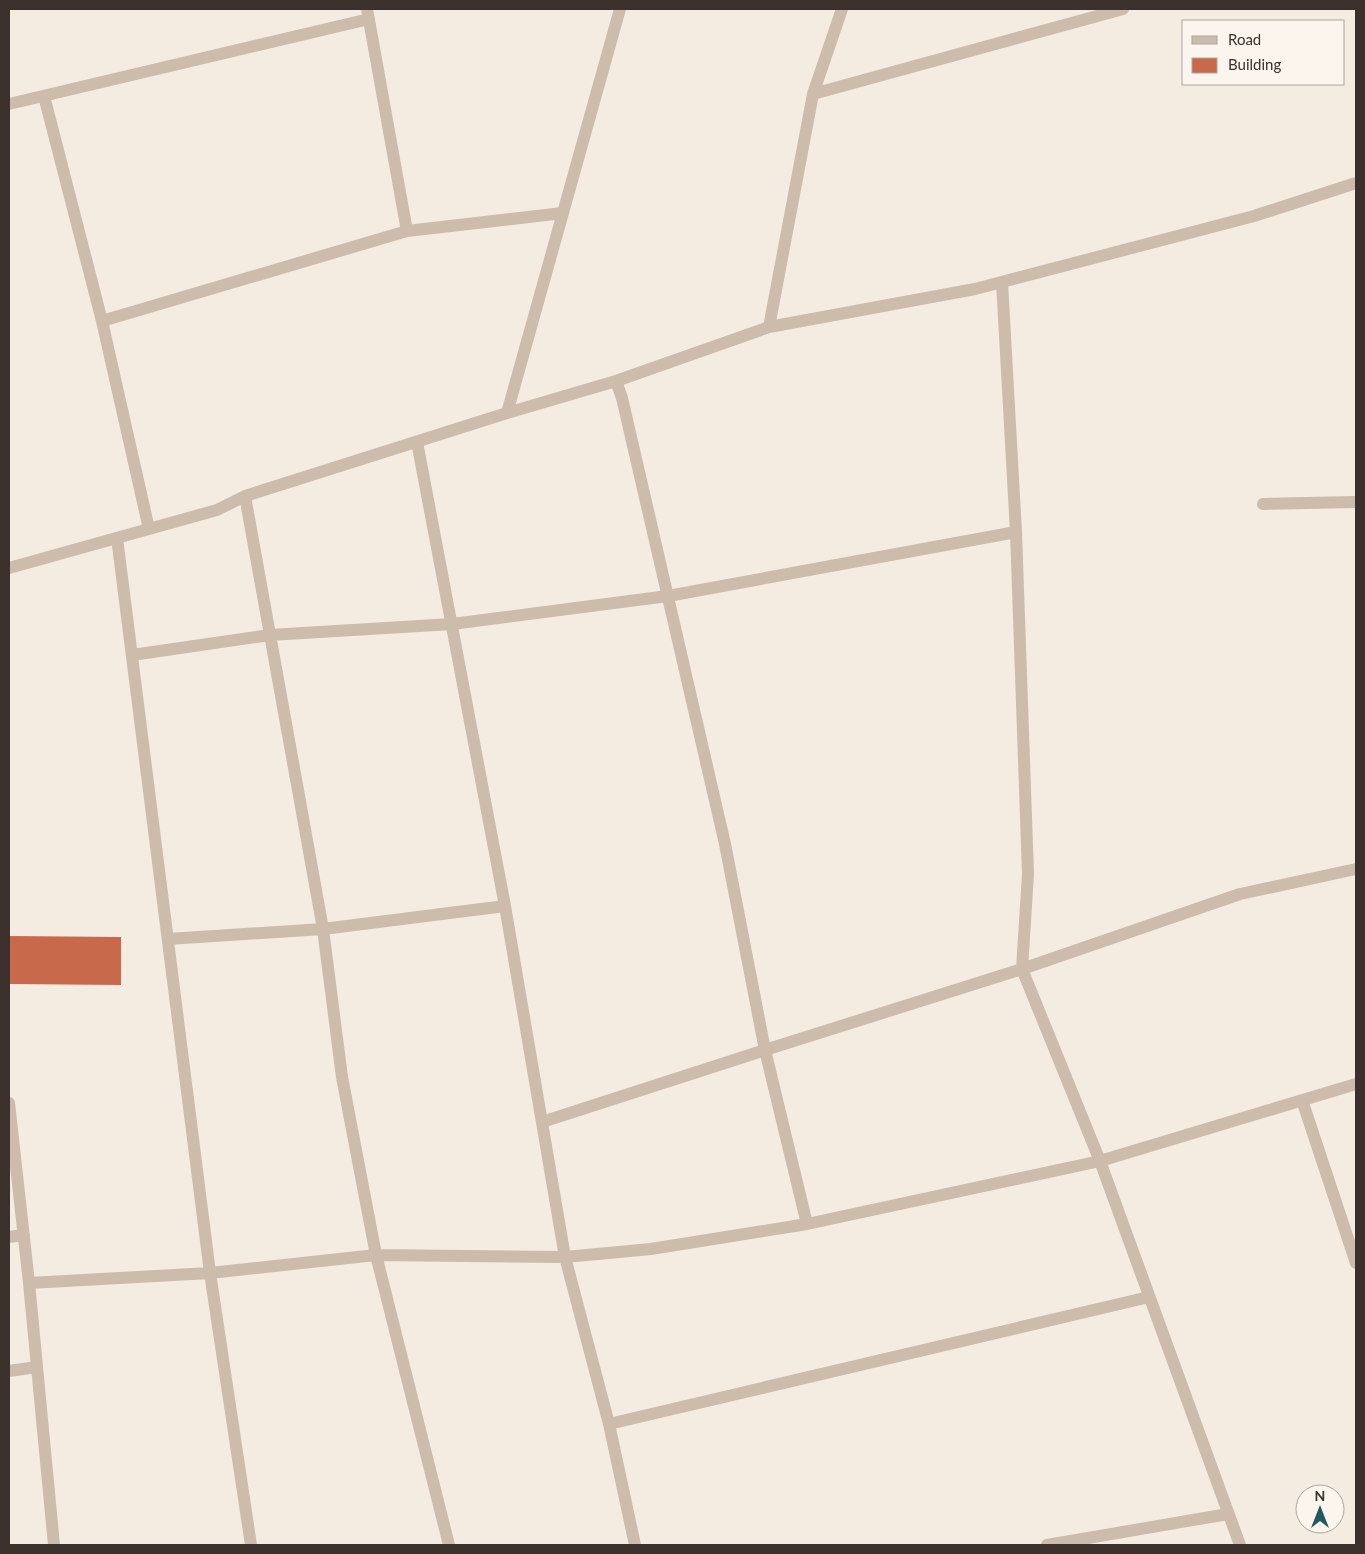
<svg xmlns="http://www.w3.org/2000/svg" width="1365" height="1554" font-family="Lato,sans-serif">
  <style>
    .building { fill: #c8694b }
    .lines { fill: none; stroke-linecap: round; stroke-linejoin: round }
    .minor { stroke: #cdbbac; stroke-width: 12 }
  </style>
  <rect width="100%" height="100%" fill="#f4ebe1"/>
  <path class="building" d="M9,936L121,937V985L9,984Z"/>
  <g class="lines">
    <path class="minor" d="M813,94L1123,9
      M44,96L102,321
      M9,104L369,19
      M407,231L563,213
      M1002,282L1016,532L1028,874L1022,969L1100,1161L1240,1545
      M769,327L975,289L1254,216L1356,183
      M616,381L622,398L725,844L765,1050L807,1224
      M507,413L620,9
      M417,442L505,906L565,1257L609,1424L635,1545
      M245,496L323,929L342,1077L376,1255L449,1545
      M1263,504L1356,502
      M149,529L102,321L407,231L367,9
      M117,538L210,1273L251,1545
      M9,568L217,510L245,496L507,413L616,381L769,327L813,94L842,9
      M132,655L270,635L452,624L668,596L1016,532
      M168,939L323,929L505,906
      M1302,1100L1356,1263
      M9,1103L29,1283L54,1545
      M542,1122L765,1050L1022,969L1240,894L1356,869
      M9,1237L24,1235
      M29,1283L210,1273L376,1255L565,1257L651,1249L807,1224L1100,1161L1356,1084
      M9,1371L37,1367
      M609,1424L1149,1297
      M1047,1545L1228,1514"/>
  </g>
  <rect width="1365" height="1554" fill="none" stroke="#3b302b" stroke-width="20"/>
  <rect x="1182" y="20" width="162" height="65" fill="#fbf5ee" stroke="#aea6a0"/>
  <rect x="1192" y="36" width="25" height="8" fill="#cdbbac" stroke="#aea6a0"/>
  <text x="1228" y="45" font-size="15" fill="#3b302b">Road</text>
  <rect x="1192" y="58" width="25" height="15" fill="#c8694b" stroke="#aea6a0"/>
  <text x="1228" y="70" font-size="15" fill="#3b302b">Building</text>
  <g transform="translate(1320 1509)"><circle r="24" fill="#fbf5ee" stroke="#aea6a0"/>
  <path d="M0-4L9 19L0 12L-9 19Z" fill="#1f5a5e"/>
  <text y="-8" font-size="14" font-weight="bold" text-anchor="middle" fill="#3b302b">N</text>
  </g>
</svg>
